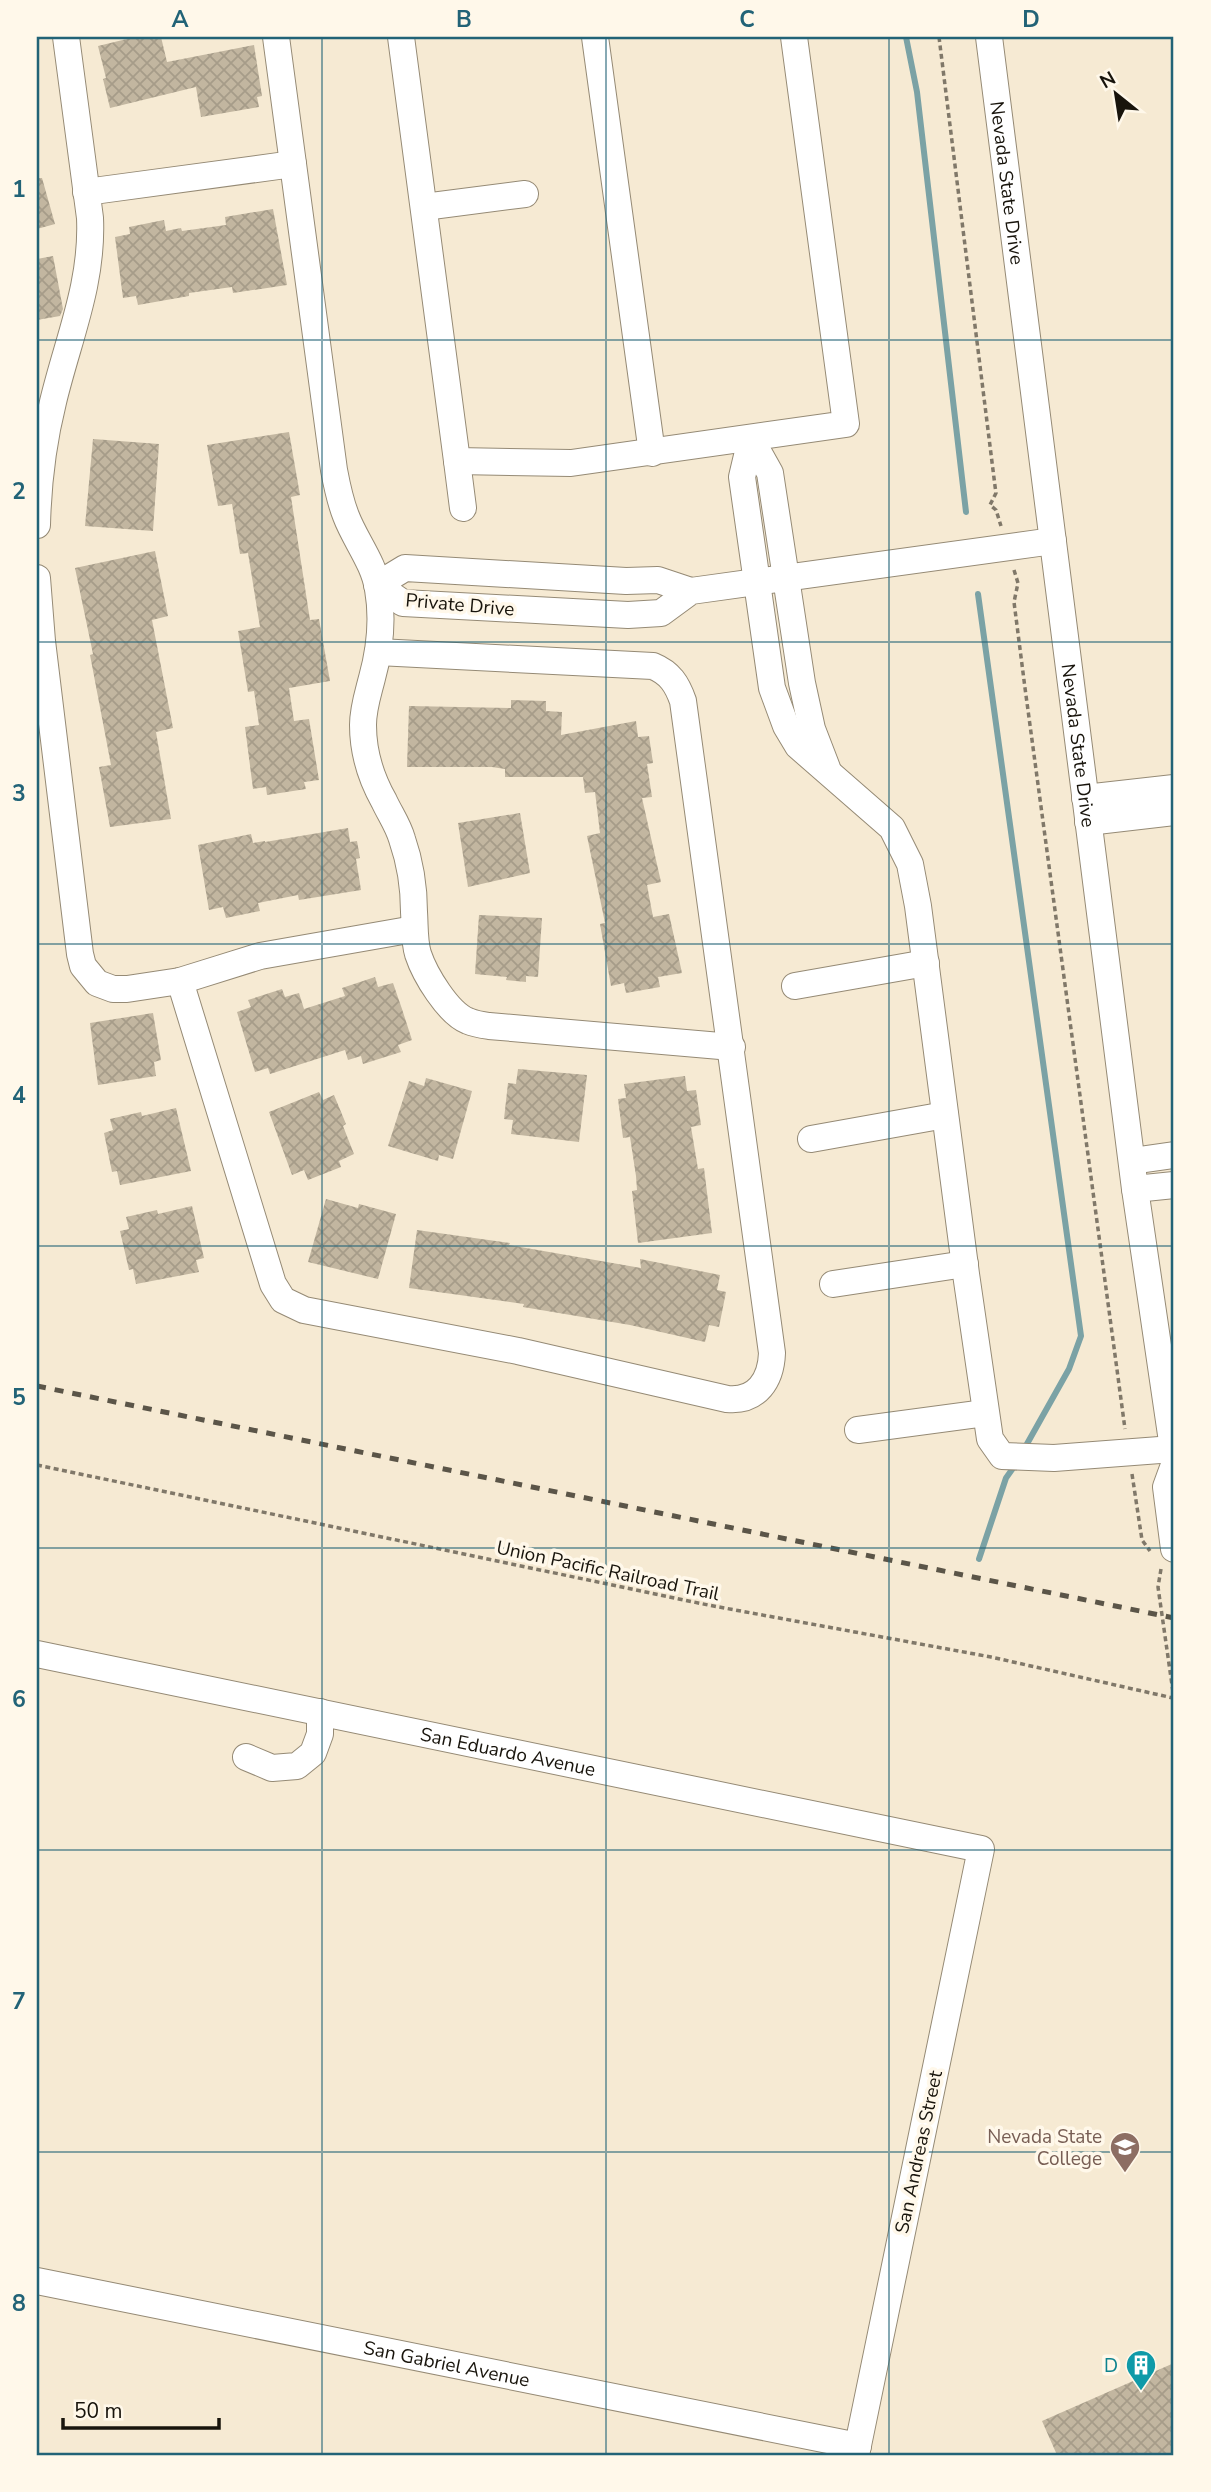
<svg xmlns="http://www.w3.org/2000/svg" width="1211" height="2492" font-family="'Nunito Sans',sans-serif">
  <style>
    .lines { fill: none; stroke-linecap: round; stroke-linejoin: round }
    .stream { stroke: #7ba2a5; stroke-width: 6 }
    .building { fill: url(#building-cross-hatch) }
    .minor-casing { stroke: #958a75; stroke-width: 28 }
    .path { stroke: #807869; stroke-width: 3.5; stroke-dasharray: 5 3.5; stroke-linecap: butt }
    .minor { stroke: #fff; stroke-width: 26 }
    .rail { stroke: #5b5548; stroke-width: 5; stroke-dasharray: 9 9; stroke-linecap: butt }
    .grid { fill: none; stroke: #226377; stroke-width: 2; stroke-opacity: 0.55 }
    .labels { text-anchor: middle; stroke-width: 7; stroke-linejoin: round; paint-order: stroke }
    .street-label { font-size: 19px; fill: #18140c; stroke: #fff8ea }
    .education-label { font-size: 19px; fill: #785e54; stroke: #fff8ea; text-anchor: end }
    .culture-label { font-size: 19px; fill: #0d838f; stroke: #fff8ea; text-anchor: end }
    .neatline { fill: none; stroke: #226377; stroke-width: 2.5 }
    .grid-label { font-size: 23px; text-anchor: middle; font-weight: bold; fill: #226377 }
  </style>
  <defs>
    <pattern id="building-cross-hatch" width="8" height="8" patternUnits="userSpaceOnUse" patternTransform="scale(1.75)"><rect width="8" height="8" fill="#c2b6a0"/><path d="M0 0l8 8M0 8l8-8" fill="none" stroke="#a69c89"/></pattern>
  </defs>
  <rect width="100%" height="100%" fill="#f6ead3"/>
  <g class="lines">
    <path class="stream" d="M906,37L917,92L966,512
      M978,594L1081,1336L1069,1369L1023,1451
      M979,1559L1006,1478L1016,1464"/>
  </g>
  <path class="building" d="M135,37H161L167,62L254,45L262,96L257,97L259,107L201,117L196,87L110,108L103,79L106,78L98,46Z
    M37,178H42L55,224L37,229Z
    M273,209L287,285L233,293L232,287L189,293V296L138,305L136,296L123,298L115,237L130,234L129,227L164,220L166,231L181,228L182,231L226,225L225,217Z
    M53,256L63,309L60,316L37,320V259Z
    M289,432L300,495L291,497L310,620L319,619L330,681L289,688L294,721L309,719L319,780L304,782L306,789L267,795L266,787L253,789L245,727L259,725L254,691L248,692L238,631L260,627L248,553L240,554L232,504L218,506L207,445Z
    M93,439L159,444L153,531L85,526Z
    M155,551L168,616L152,620L173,728L156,732L171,819L110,827L99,767L111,765L90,655L93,654L75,568Z
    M511,700L546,701V711L562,712L561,735L636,721L638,737L649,736L653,763L647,764L652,797L642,798L661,882L647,885L653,917L669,914L682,973L658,977L660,987L626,993L624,983L611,986L600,924L605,923L587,836L600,833L595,792L585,793L583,777H505V769L492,767H407L409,706L511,708Z
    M520,813L530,873L468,887L458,823Z
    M348,828L350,842L357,841L360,858L356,859L361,890L299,900L298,895L258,903L260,911L226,918L223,907L209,910L198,845L251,834L253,843L265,841V842Z
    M479,915L542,918L538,977L526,976V982L506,980L507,977L475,974Z
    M375,977L378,987L393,983L402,1009L412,1040L398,1045L401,1052L363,1064L361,1056L348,1060L345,1050L270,1074L268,1068L255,1072L237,1012L251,1007L248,1000L282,989L285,997L299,993L304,1009L345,996L342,988Z
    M153,1013L161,1060L154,1062L156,1076L98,1085L90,1023Z
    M518,1069L587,1075L579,1142L511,1134L513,1120L504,1119L508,1083L516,1084Z
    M685,1076L687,1091L696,1090L701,1125L691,1127L698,1169L704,1168L712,1233L638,1243L632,1191L637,1190L636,1176L630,1137L623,1138L618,1099L626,1098L624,1084Z
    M426,1078L472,1091L453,1159L439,1155L438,1161L388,1146L409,1081L424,1086Z
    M319,1092L323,1100L334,1095L346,1124L343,1126L354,1154L339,1161L341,1167L308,1180L304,1170L292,1175L269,1112Z
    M176,1108L191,1171L120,1185L117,1171L112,1172L104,1133L113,1130L110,1119L141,1112L142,1116Z
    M326,1199L358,1208L359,1204L396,1214L378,1279L308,1262Z
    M192,1206L204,1258L196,1260L199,1272L136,1284L133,1269L129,1270L120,1231L129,1229L126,1217L157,1210L158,1214Z
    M417,1230L510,1243L509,1245L641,1268L640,1259L720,1275L717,1290L726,1292L719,1327L709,1325L705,1342L630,1325L523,1307L524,1304L409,1288Z
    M1174,2363V2455H1057L1042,2421Z"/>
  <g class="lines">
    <g class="minor-casing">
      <g id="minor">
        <path d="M276,37L334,470C337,486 340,501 346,516C355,540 374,563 378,589C383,618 380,649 372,678C368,694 363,708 363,725C363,751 371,778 384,801C390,814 398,825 402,839C410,862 414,888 414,912C415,926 414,941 418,954C425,975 448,1013 468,1021C475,1024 482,1025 489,1026L732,1047"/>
        <path d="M401,37L457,461L571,463L846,424L794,37"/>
        <path d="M595,37L652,453"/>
        <path id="s1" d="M989,37L1135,1189L1174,1455"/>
        <path d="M86,192L293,164"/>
        <path d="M424,207L525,194"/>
        <path d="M751,439L742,477L772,688L786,726L798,746L892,828L910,864L918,906L966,1274L990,1439L1002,1456L1054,1458L1173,1449"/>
        <path d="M751,439L770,473L802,683L812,729L827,768"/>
        <path d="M457,461L463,508"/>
        <path d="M37,525C38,484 43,442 53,402C68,339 93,284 90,218L66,37"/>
        <path d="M37,578L42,641L80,954L83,966L97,983L113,989H127L180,981L260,956L414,929"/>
        <path d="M691,591L661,613L628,615L403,603L377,585L405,568L626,581L658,580L691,591L1053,541"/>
        <path d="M1085,798L1174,788"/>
        <path d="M1088,822L1174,812"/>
        <path d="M180,981L273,1284L283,1300L304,1310L518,1351L727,1399C757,1402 771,1380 772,1353L683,701C677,684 670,673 653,666L378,652"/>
        <path d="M795,986L926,963"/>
        <path d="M811,1139L945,1115"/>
        <path d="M1132,1161L1174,1155"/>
        <path d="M1135,1189L1174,1185"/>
        <path d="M833,1284L965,1264"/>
        <path d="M858,1430L985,1413"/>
        <path d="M1174,1465L1166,1487L1174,1549"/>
        <path id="s2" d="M37,1654L981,1849L856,2455"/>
        <path d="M246,1757L272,1768L297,1766L313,1753L320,1734V1712"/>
        <path id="s3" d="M37,2281L858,2446"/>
      </g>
    </g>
    <path class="path" d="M939,37L995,486L996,493L990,505L996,510L1001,526
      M1014,570L1018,583L1014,602L1025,688L1125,1429
      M37,1465L708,1605L991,1657L1173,1698
      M1132,1474L1142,1540L1150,1551
      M1161,1569L1158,1587L1174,1699"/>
    <use href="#minor" class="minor"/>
    <path class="rail" d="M37,1386L1174,1618"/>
  </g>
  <path class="grid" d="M322,37V2455M606,37V2455M889,37V2455M37,340H1174M37,642H1174M37,944H1174M37,1246H1174M37,1548H1174M37,1850H1174M37,2152H1174"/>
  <defs>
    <g id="university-pin" transform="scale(1.575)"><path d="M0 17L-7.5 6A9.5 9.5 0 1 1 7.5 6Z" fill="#8d6e63" stroke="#fff8ea"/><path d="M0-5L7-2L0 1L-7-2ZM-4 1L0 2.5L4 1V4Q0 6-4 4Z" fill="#fff"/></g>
    <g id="building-pin" transform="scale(1.575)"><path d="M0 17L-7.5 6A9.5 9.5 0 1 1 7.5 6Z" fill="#0f9aa8" stroke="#fff8ea"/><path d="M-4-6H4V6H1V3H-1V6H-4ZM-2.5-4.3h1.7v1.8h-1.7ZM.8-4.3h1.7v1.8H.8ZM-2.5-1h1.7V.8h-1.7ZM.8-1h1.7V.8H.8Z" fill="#fff"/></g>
  </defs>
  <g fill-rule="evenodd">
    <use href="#university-pin" x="1125" y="2147"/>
    <use href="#building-pin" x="1141" y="2365"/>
  </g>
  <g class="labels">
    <g class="street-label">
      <text dy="7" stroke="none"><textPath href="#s1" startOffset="147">Nevada State Drive</textPath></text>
      <text transform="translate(460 604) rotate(5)" y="7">Private Drive</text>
      <text dy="7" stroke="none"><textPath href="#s1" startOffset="714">Nevada State Drive</textPath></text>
      <text transform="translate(608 1570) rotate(12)" y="7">Union Pacific Railroad Trail</text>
      <text dy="7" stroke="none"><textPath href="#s2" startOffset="481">San Eduardo Avenue</textPath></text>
      <text transform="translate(918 2152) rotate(-78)" y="7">San Andreas Street</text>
      <text dy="7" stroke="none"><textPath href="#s3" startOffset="418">San Gabriel Avenue</textPath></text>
    </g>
    <g class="education-label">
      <text x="1102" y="2143">Nevada State<tspan x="1102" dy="22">College</tspan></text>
    </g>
    <g class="culture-label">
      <text x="1118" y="2372">D</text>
    </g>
  </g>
  <rect width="1211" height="2492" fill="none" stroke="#fff8ea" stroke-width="77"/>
  <g transform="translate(1116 94) rotate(330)" stroke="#fff8ea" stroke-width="5" paint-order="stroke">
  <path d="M0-5L12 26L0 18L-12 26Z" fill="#18140c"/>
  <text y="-10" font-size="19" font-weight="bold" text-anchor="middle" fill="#18140c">N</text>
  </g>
  <path d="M63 2418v10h156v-10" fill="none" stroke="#18140c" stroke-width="3.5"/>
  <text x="74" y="2418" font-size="21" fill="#18140c" stroke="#fff8ea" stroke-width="5" paint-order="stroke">50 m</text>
  <rect x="38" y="38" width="1134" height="2416" class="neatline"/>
  <g class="grid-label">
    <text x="180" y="27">A</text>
    <text x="464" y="27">B</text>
    <text x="747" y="27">C</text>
    <text x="1031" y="27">D</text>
    <text x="19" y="197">1</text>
    <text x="19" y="499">2</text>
    <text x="19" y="801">3</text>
    <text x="19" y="1103">4</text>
    <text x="19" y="1405">5</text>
    <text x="19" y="1707">6</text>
    <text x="19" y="2009">7</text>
    <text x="19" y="2311">8</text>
  </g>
</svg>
